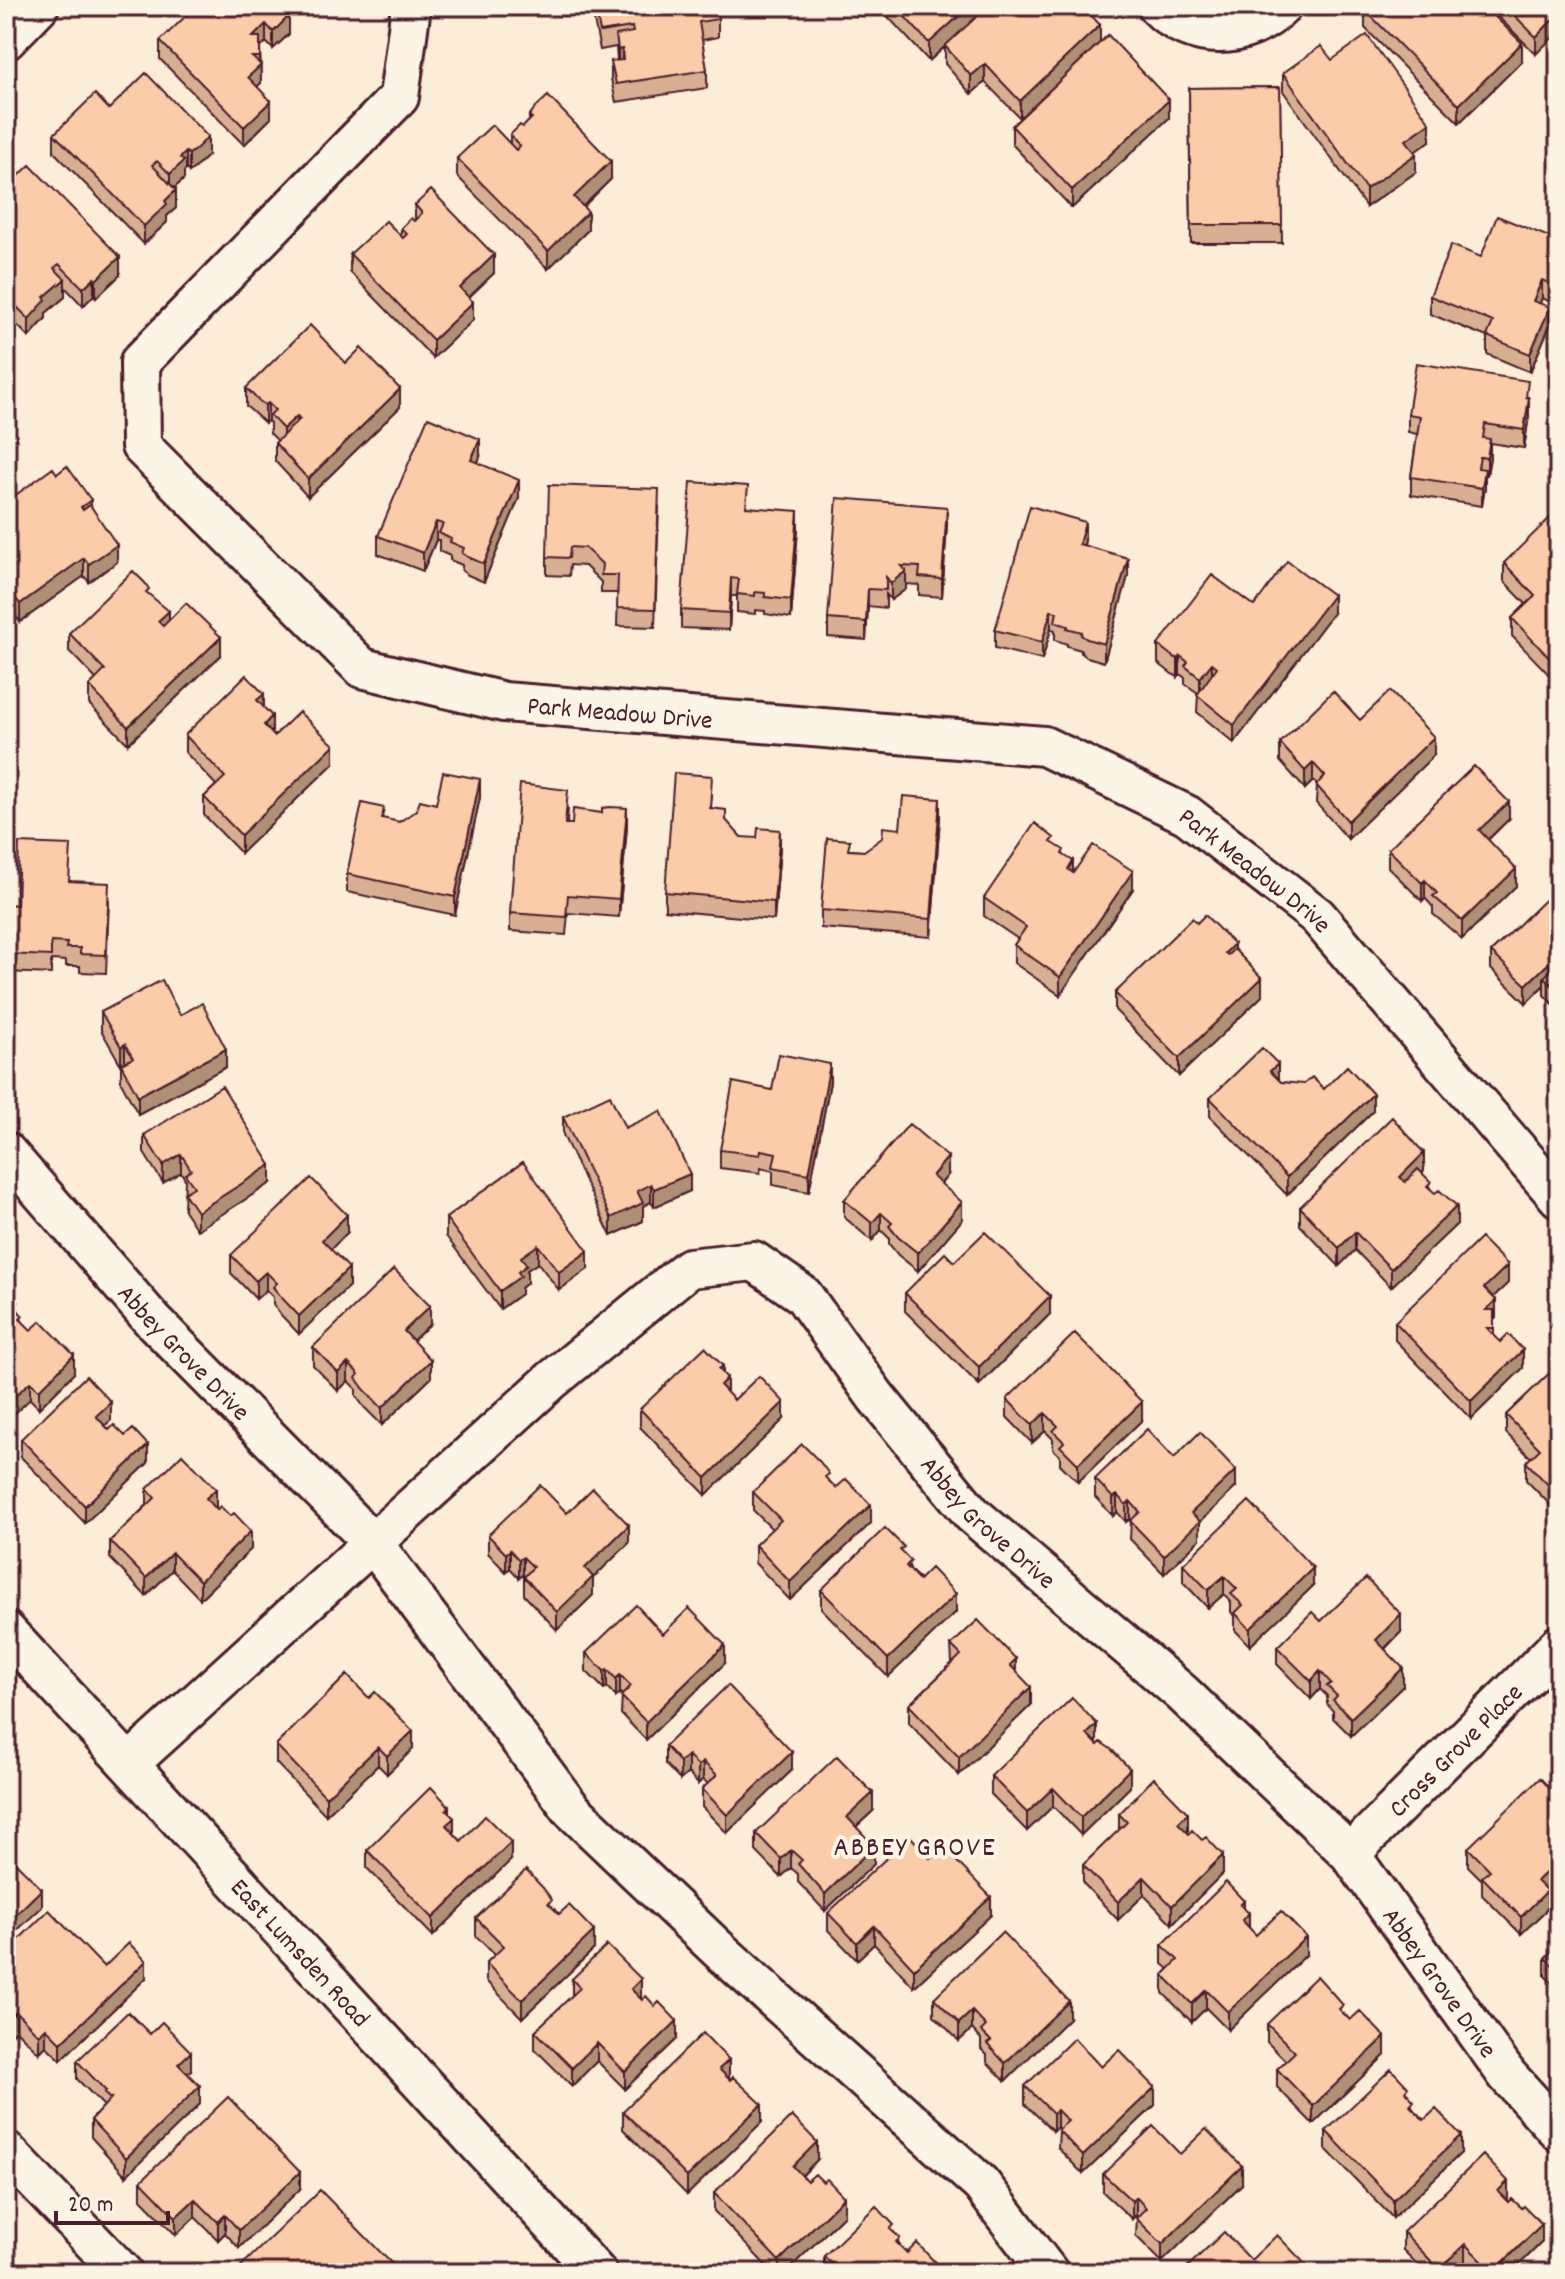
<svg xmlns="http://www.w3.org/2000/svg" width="1565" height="2279" font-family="Dekko,sans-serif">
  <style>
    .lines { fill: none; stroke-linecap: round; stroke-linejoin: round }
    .minor-casing { stroke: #4a1f2b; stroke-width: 44 }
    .minor { stroke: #fcf5e5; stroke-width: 38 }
    .wall { fill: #d8af92; stroke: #4a1f2b; stroke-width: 2 }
    .shaded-wall { fill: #b08f77; stroke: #4a1f2b; stroke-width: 2 }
    .building { fill: #fbccaa; stroke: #4a1f2b; stroke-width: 2 }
    .labels { text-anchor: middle; stroke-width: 8; stroke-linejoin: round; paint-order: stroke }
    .street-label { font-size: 26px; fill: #4a1f2b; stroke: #fcf5e5 }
    .neighbourhood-label { font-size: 28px; letter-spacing: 2px; fill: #4a1f2b; stroke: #fcf5e5 }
  </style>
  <rect width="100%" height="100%" fill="#fcedd9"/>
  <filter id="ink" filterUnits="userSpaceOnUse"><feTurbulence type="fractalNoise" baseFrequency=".0125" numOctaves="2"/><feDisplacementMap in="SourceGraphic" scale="16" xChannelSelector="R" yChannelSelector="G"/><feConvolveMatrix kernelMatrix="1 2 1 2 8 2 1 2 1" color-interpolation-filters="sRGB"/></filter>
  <g filter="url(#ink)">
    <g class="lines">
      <g class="minor-casing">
        <g id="minor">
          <path id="s1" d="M411,6L399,97L140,362L141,446L362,668L504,702L1044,746L1187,815L1317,916L1559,1198"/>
          <path d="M1157,6C1192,43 1247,41 1282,6"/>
          <path d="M6,40L39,6"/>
          <path id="s2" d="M6,1152L153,1321L373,1543L572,1810L718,1949L981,2184L1049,2273"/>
          <path id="s3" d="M6,1631L597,2273"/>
          <path id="s4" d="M130,1763L552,1380L689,1268L754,1261L803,1295L876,1397L972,1514L1182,1693L1350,1854L1507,2075L1559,2132"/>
          <path id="s5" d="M1350,1854L1559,1645"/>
          <path d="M6,2151L123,2273"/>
        </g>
      </g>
      <use href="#minor" class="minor"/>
    </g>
    <path class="wall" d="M280,6L289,34L273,49L266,42L260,48L261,83L257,86L271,118L244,145L160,59V41Z
      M591,6H716L718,19V37L702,40L707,70V88L616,102L611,79V61H617L616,47L600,50Z
      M878,6H1083L1100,42L1169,118L1072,208L1012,144V126L1020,118L985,82L971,94L945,64V47L929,61Z
      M1487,6H1559L1536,54Z
      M1365,10L1522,61L1459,123L1365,28Z
      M1332,60L1430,141L1414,152L1416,172L1366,207L1283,91V73Z
      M1280,87L1282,243H1191L1189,88Z
      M109,109L208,155L196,167L189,172L186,169L184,172V179L174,188L176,208L167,216V222L144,244L54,152V134Z
      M529,116L611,179L583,207L588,230L548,269L457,176V158L510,143V135L523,127L529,121Z
      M6,188L120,275L96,298L94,295L83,306L65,287V297L46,313V318L29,337L6,314Z
      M415,205L494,273L468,298L473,320L433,358L350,272V254L401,236V228L415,220Z
      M1559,241V293L1555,304L1542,298L1540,303L1550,325L1530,372L1487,354V337L1430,314V296L1481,257Z
      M6,352L10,370L7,420H6Z
      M346,363L400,407L308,497L275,461V443L278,441L270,433V423L268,421L265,423L246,406V388Z
      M1528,397L1529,416L1524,448L1490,443V457L1487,475H1485V487L1482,506L1411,495V477L1417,434L1408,432V414Z
      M480,457L478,463L519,498L484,582L468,575L462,571V565L450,560V556L439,551V540H436L423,571L378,554V536Z
      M57,474L91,506L117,562L89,582L84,576L20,622L6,603V502Z
      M659,507L655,627L617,626L618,593H601V582L585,566L570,565L569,576L547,575V557Z
      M748,507L798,529L791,618L765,614V611L755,610V614L737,612V596H731L729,630L681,628V610Z
      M1559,517V676L1554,680L1512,636V618L1526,604L1504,581V563Z
      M947,525L942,597L919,595V585L906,584V589L891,600L886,594V608L868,606L866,640L828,637V619Z
      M1085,540L1084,545L1128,576L1104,662L1087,657L1081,653V650L1067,646V644L1055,640V630L1051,629L1042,660L995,648V630Z
      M149,594L169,620L221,655L128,744L89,704V686L96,679L69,651V633Z
      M1254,606L1333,613L1234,743L1197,712L1198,693L1185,684V678L1180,674L1178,677L1172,674L1158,663V645Z
      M264,708L272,734L274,736L334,763L241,853L204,815V797L216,785L185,752V735Z
      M1360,720L1434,755L1348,839L1316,803L1317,784L1313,781L1305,789L1280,761V743Z
      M712,794L711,808L741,837L780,848L774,920L665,910V892Z
      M480,797L455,915L347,892V874L384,819L399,822L436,804Z
      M568,808L567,824L627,826L619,917L568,913L566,935L510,931V913Z
      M940,817L931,937L821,928V910L850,850L864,851Z
      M1509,819L1488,840L1516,886L1462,939L1433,914V907L1425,898L1422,901L1388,867V849Z
      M1054,844L1064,855L1073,873L1133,889L1060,995L1014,963V945L1018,939L984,916V898Z
      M70,881L109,901L106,973L80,972V966H66V961L51,960V974L6,972V904L17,905Z
      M1559,886V1005L1556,1007L1544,995V985L1526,1003L1491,969V952Z
      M1197,923L1234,950L1262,996L1179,1076L1115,1010V993Z
      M101,1012L180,1015L226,1067L138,1114L121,1082V1065L101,1030Z
      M1278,1079L1281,1082L1324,1089L1373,1111L1287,1195L1210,1116V1098Z
      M830,1082L809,1192L773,1185V1171L761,1168L760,1173L720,1168V1150L772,1090Z
      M563,1117L625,1128L690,1191L654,1207L651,1202L643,1206V1221L611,1236L563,1135Z
      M144,1135L271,1183L197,1230L184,1210L185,1179L181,1172L163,1183L144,1153Z
      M523,1162L588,1269L559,1290L538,1263L527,1270V1283L521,1288V1294L500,1309L446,1236V1218Z
      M1424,1171L1422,1173L1431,1190L1457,1224L1391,1287L1355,1250L1339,1266L1300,1225V1207Z
      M948,1175L941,1184L962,1220L918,1271L898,1255L889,1244V1238L881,1230L872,1241L844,1217V1200Z
      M347,1233L330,1249L349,1286L299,1334L282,1316L273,1304V1297L266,1290L256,1299L231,1273V1255Z
      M954,1262L1050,1314L979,1385L905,1311V1293Z
      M1508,1283L1493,1297L1496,1318L1494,1320V1335L1523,1368L1471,1419L1395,1340V1322Z
      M18,1310L23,1323L74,1373L39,1408L30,1399Z
      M430,1324L413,1341L431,1378L382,1425L364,1407L356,1396V1389L348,1381L338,1391L313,1365V1347Z
      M1559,1364V1514L1526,1480V1462L1531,1458L1506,1433V1415Z
      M723,1373L727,1393L734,1400L784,1419L706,1495L640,1427V1409Z
      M1007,1399L1142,1420L1078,1482L1060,1464V1456L1053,1449V1439L1045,1431L1032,1443L1007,1417Z
      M111,1420L105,1425L109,1430L125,1436L148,1463L85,1523L21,1457V1439Z
      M1174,1458L1236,1487L1200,1522V1539L1164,1574L1130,1539L1131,1520L1130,1519L1126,1522L1117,1512L1113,1516L1095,1497V1479Z
      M829,1481L871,1523L790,1600L755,1563V1545L772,1529L753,1510V1492Z
      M147,1489L216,1507L215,1508L251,1549L200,1599L172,1570L146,1596L110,1558V1541L147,1505Z
      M567,1513L629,1543L593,1578V1595L557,1630L524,1595V1576L523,1575L519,1578L510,1568L506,1572L488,1553V1535Z
      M904,1554L911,1571L956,1612L888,1677L821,1608V1590Z
      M1183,1564L1313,1586L1250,1646L1235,1630V1616L1231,1612V1602L1224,1594L1208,1608L1183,1582Z
      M1321,1621L1401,1632L1385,1649L1403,1686L1351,1736L1333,1718V1711L1327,1704V1696L1320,1689L1311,1699L1277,1664V1647Z
      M663,1634L725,1663L646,1740L621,1714L622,1695L620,1693L616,1697L607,1687L604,1689L586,1671V1653Z
      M951,1645L1031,1705L959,1775L909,1723V1705L952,1663Z
      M347,1675L413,1749L387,1774L378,1765L326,1815L276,1763V1745Z
      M1097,1742L1096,1743L1130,1787L1081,1835L1053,1806L1027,1831L991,1794V1776Z
      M665,1746L792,1770L727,1833L702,1807V1789L708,1784L703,1779L698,1784L688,1773L680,1780L665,1764Z
      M873,1811L856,1827L874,1864L825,1911L798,1882V1874L791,1868L781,1877L756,1851V1833Z
      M449,1813L454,1833L461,1841L511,1860L433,1936L367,1868V1850Z
      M1119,1814L1188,1831L1187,1832L1223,1873L1172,1924L1144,1895L1118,1920L1083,1883V1865L1119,1830Z
      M1468,1848L1547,1909L1521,1934L1482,1895V1880L1468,1866Z
      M552,1907L594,1949L522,2018L486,1981V1963L495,1955L476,1936V1918Z
      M1244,1908L1249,1928L1256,1935L1306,1955L1228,2030L1206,2008L1192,2022L1163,1993V1975L1169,1969L1162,1963V1945Z
      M828,1913L991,1915L914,1987L874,1944L857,1960L828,1930Z
      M1559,1944V1989L1545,1976V1958Z
      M6,1952L104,1967L146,1978L61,2060L46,2046L39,2053L16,2030L6,2039Z
      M572,1979L641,1997L640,1998L642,2000L655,2006L677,2039L625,2089L597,2061L572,2086L535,2049V2031L572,1996Z
      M934,1998L1069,2018L1005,2081L987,2062V2055L981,2049V2039L972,2029L959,2041L934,2015Z
      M1343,2013L1385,2055L1313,2124L1277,2087V2069L1286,2061L1267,2042V2024Z
      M150,2034L191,2070L187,2073L200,2104L126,2176L91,2137V2120L104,2106L77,2079V2061Z
      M1101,2067L1155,2105L1083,2174L1058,2148L1059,2129L1057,2127L1053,2131L1025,2104V2086Z
      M728,2078L762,2122L687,2195L623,2129V2111L729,2078Z
      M1408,2095L1414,2111L1461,2153L1393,2218L1326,2149V2131Z
      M1180,2154L1242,2184L1162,2262L1136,2236L1137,2217L1136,2215L1132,2219L1103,2192V2174Z
      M817,2160L802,2176L807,2181L823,2182L844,2215L785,2273H773L714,2211V2193Z
      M141,2181L300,2189L239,2248L225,2233L218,2240L195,2217L176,2235L141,2199Z
      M1508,2199L1507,2200L1509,2202L1522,2208L1542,2242L1511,2273H1476L1465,2262L1454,2273H1426L1403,2250V2232Z
      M894,2232L900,2246L907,2253L945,2273H824V2256Z"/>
    <path class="shaded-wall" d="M970,6H989L929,61V43Z
      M1559,13V31L1536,54V37Z
      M289,16V34L273,49V32Z
      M266,24V42L260,48L261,83L248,95V77L260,66V49L253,37Z
      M1100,25V43L1020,118V101Z
      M1522,43V61L1459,123V105Z
      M622,49V67L618,68V50Z
      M985,64V82L971,94V76Z
      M1169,100V118L1072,208V190Z
      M271,101V118L244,145V127Z
      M1430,123V141L1406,158V140Z
      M208,137V155L196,167L189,172V154Z
      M186,152V169L184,172V179L170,192V174L180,158Z
      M1416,154V172L1366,207V189Z
      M611,161V179L574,215V197Z
      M176,190V208L167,216V222L144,244V226L165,201Z
      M588,212V230L548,269V251Z
      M494,255V273L460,306V288Z
      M120,257V275L96,298V280Z
      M1559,275V293L1555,304V286Z
      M94,278V295L83,306V288Z
      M65,279V297L46,313V318L29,337V319L44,297Z
      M1542,280V298L1533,319V301Z
      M473,302V320L433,358V340Z
      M1550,307V325L1530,372V354Z
      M400,389V407L308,497V479Z
      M1529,398V416L1524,448V430Z
      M268,403V421L265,423V405Z
      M297,416V434L283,447V429Z
      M480,439V457L471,478V460Z
      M1490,439V457L1487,475V458Z
      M1485,469V487L1482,506V488Z
      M519,480V498L484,582V564Z
      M91,500V518L81,507Z
      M947,507V525L942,597V579Z
      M798,511V529L791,618V600Z
      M436,522V540L423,571V553Z
      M1085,522V540L1079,561V544Z
      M117,545V562L89,582V564Z
      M84,558V576L20,622V604Z
      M1128,558V576L1104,662V644Z
      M906,571V589L891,600V583Z
      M731,578V596L729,630V613Z
      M868,589V606L866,640V622Z
      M1333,595V613L1234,743V725Z
      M169,611V628L158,639V621Z
      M1051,611V629L1042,660V642Z
      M221,637V655L128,744V727Z
      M1180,656V674L1178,677V659Z
      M1559,658V676L1554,680V663Z
      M1212,663V681L1200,696V678Z
      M264,694V711L257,700Z
      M272,716V734L264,725Z
      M1434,737V755L1348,839V821Z
      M334,745V763L241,853V835Z
      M1313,763V781L1305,789V771Z
      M480,779V797L455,915V897Z
      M940,799V817L931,937V919Z
      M1509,802V819L1479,848V830Z
      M627,808V826L619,917V899Z
      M780,830V848L774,920V902Z
      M1073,861V879L1068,869Z
      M1516,869V886L1462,939V921Z
      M1133,871V889L1060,995V977Z
      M1425,880V898L1422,901V883Z
      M1234,944V962L1225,953Z
      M1551,961V979L1544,977V985L1526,1003V985Z
      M1262,978V996L1179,1076V1058Z
      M1559,987V1004L1556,1007V989Z
      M125,1044V1062L121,1065V1047Z
      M226,1049V1067L138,1114V1096Z
      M830,1064V1082L809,1192V1174Z
      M1278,1064V1082L1270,1071Z
      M1373,1094V1111L1287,1195V1177Z
      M1424,1153V1171L1400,1195V1177Z
      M181,1154V1172L163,1183V1165Z
      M948,1157V1175L932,1194V1176Z
      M271,1165V1183L197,1230V1212Z
      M690,1174V1191L654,1207V1189Z
      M651,1184V1202L643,1206V1221L611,1236V1218L637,1191Z
      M962,1202V1220L918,1271V1253Z
      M1457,1206V1224L1391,1287V1269Z
      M881,1213V1230L872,1241V1223Z
      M347,1215V1233L322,1258V1240Z
      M1355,1232V1250L1339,1266V1248Z
      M538,1245V1263L527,1270V1283L521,1288V1294L500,1309V1291L518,1272L521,1257Z
      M588,1251V1269L559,1290V1272Z
      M1508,1265V1283L1484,1306V1288Z
      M349,1268V1286L299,1334V1316Z
      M266,1272V1290L256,1299V1281Z
      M1050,1296V1314L979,1385V1367Z
      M1496,1300V1318L1486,1328V1310Z
      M430,1306V1324L404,1349V1331Z
      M1523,1350V1368L1471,1419V1401Z
      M74,1355V1373L39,1408V1390Z
      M431,1360V1378L382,1425V1408Z
      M348,1363V1381L338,1391V1373Z
      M723,1366V1382L727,1378V1396L720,1403L719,1369Z
      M30,1382V1399L6,1422V1404Z
      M111,1402V1420L96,1434V1416Z
      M784,1402V1419L706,1495V1478Z
      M1142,1402V1420L1078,1482V1464Z
      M1045,1413V1431L1032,1443V1425Z
      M148,1445V1463L85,1523V1506Z
      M1236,1470V1487L1200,1522V1539L1164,1574V1556L1191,1513Z
      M216,1489V1507L206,1516V1498Z
      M1117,1495V1512L1113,1516V1498Z
      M1130,1501V1519L1126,1522V1505Z
      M871,1505V1523L790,1600V1582Z
      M629,1525V1543L593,1578V1595L557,1630V1612L585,1568Z
      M251,1531V1549L200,1599V1581Z
      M510,1550V1568L506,1572V1554Z
      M172,1553V1570L146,1596V1578Z
      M523,1557V1575L519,1578V1560Z
      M1313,1568V1586L1250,1646V1629Z
      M1224,1576V1594L1208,1608V1590Z
      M956,1594V1612L888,1677V1659Z
      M1401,1614V1632L1376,1657V1640Z
      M725,1645V1663L646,1740V1722Z
      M1016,1659V1677L1010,1665Z
      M1403,1668V1686L1351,1736V1718Z
      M607,1669V1687L604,1689V1671Z
      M1320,1671V1689L1311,1699V1681Z
      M620,1675V1693L616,1697V1679Z
      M1031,1687V1705L959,1775V1757Z
      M1097,1724V1742L1087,1752V1734Z
      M413,1731V1749L387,1774V1756Z
      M378,1747V1765L326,1815V1797Z
      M792,1752V1770L727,1833V1815Z
      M688,1755V1773L680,1780V1762Z
      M703,1762V1779L698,1784V1766Z
      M1130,1769V1787L1081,1835V1817Z
      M1053,1788V1806L1027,1831V1813Z
      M873,1793V1811L847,1835V1817Z
      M449,1806V1822L454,1818V1836L446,1843V1810Z
      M1188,1813V1831L1178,1841V1823Z
      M511,1842V1860L433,1936V1918Z
      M874,1846V1864L825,1911V1894Z
      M791,1850V1868L781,1877V1859Z
      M1223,1855V1873L1172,1924V1906Z
      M1559,1860V1878L1537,1899V1881Z
      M1144,1877V1895L1118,1920V1902Z
      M42,1889V1907L6,1941V1924Z
      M1547,1891V1909L1521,1934V1917Z
      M991,1897V1915L914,1987V1969Z
      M1244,1901V1918L1249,1913V1931L1242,1938L1240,1905Z
      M874,1926V1944L857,1960V1943Z
      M594,1931V1949L522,2018V2000Z
      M1306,1937V1955L1228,2030V2012Z
      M146,1961V1978L61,2060V2043Z
      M641,1979V1997L631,2007V1989Z
      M1206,1990V2008L1192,2022V2004Z
      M1069,2001V2018L1005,2081V2063Z
      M972,2011V2029L959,2041V2023Z
      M16,2012V2030L6,2039V2021Z
      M677,2021V2039L625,2089V2072Z
      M46,2028V2046L39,2053V2035Z
      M1385,2037V2055L1313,2124V2106Z
      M597,2043V2061L572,2086V2068Z
      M191,2052V2070L178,2082V2064Z
      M729,2060V2078L719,2087V2069Z
      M200,2086V2104L126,2176V2158Z
      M1155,2087V2105L1083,2174V2156Z
      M762,2104V2122L687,2195V2177Z
      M1057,2110V2127L1053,2131V2113Z
      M1461,2135V2153L1393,2218V2200Z
      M817,2142V2160L793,2184V2166Z
      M1242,2166V2184L1162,2262V2244Z
      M300,2172V2189L239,2248V2230Z
      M1508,2181V2199L1498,2209V2191Z
      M844,2197V2215L785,2273H779V2261Z
      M1136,2197V2215L1132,2219V2201Z
      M195,2199V2217L176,2235V2217Z
      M225,2215V2233L218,2240V2222Z
      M1542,2224V2242L1511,2273H1493Z
      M1465,2244V2262L1454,2273H1439V2269Z
      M392,2264V2273H382Z"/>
    <path class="building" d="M196,6H280L289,16L273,32L266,24L253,37H260V57H252L261,65L248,77L271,101L244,127L160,41Z
      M595,6H716L718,19L699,22L707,70L616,84L611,61L623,60L622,49L618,50L616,35L633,32L632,27L600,32Z
      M895,6H970L929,43Z
      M988,6H1083L1100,25L1020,101L985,64L971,76L945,46Z
      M1369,6H1484L1522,43L1459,105L1365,10Z
      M1505,6H1559V13L1536,37Z
      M1108,35L1169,100L1072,190L1012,126Z
      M1367,35L1430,123L1406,140L1416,154L1366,189L1283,73L1321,46L1332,60Z
      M146,73L208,137L196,149L189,154L186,152L180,158L184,161L170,174L157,161L152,165L176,190L165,201L167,204L144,226L54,134L95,94L109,109Z
      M1280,87L1282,225H1191L1189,88Z
      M548,96L611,161L574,197L588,212L548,251L457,158L492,125L516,150L520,146L510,135L520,125L523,127L532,118L529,116L535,108Z
      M30,165L120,257L96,280L94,278L83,288L59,264L54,268L65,279L44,297L46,300L29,319L6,296V188Z
      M431,190L494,255L460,288L473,302L433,340L350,254L386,221L403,238L407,234L401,228L411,218L414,221L422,213L415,205Z
      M1497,216L1559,241V256L1556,264L1559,265V275L1555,286L1542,280L1533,301L1550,307L1530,354L1487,336L1493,322L1430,296L1451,245L1481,257Z
      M310,325L346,363L361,348L400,389L308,479L275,443L300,419L297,416L283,429L270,415L275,410L268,403L265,405L258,400L246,388Z
      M6,352H10L7,402H6Z
      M1416,363L1528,381L1526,397L1529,398L1524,430L1485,424L1483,438L1490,439L1487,458L1480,457L1478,468L1485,469L1482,488L1411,477L1420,416L1408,414Z
      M428,417L480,439L471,460L519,480L484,564L468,557L462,553L464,548L450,542L451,539L439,533L443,524L436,522L423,553L378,536Z
      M67,466L91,500L81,507L83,510L90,505L117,545L89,564L84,558L20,604L6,585V502L53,468L57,474Z
      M691,482L748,486L746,507L798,511L791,600L765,597V593L755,592V596L737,594L739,579L731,578L729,613L681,610Z
      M549,485L659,489L655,609L617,608L618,575H601L602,564L585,548L570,547L569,558L547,557Z
      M837,498L947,507L942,579L919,577L920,567L901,566L906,571L891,583L886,577V590L868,589L866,622L828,619Z
      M1030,506L1085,522L1079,544L1128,558L1104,644L1087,639L1081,635L1082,632L1067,628L1068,626L1055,622L1057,612L1051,611L1042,642L995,630Z
      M1555,513L1559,517V658L1554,663L1512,618L1535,596L1504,563Z
      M1287,561L1333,595L1234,725L1197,695L1217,667L1212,663L1200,678L1185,666L1188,662L1180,656L1178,659L1172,656L1158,645L1212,575L1254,606Z
      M133,571L145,583L149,589L146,592L169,611L158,621L163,626L186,603L221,637L128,727L89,686L105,670L69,633Z
      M246,675L264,694L257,700L272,716L264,725L274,736L299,712L334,745L241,835L204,797L225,777L185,735Z
      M1333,691L1360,720L1390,691L1434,737L1348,821L1316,785L1325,776L1313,763L1305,771L1280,743Z
      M1474,766L1509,802L1479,830L1516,869L1462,921L1433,896L1437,893L1425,880L1422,883L1388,849Z
      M443,772L480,779L455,897L347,874L362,803L384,808L382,818L399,822L417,810L420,800L436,804Z
      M674,773L712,776L710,808L726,810V820L741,837L757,838L758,828L780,830L774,902L665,892Z
      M520,784L568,790L565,824H572L573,809L602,813V808L610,807L627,808L619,899L568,895L566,917L510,913Z
      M903,796L940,799L931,919L821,910L827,838L850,840L848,850L864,851L882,838L883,827L900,829Z
      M1035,823L1054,838L1051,842L1064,850L1062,854L1073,861L1068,869L1073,873L1093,845L1133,871L1060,977L1014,945L1026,927L984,898Z
      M19,843L71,845L69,881L109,883L106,955L80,954V948H66L67,943L51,942V956L6,954V904L17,905Z
      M1559,886V987L1556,989L1544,977L1556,966L1551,961L1526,985L1491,952Z
      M1205,915L1234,944L1225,953L1228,955L1234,949L1262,978L1179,1058L1115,993L1192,918L1197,923Z
      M162,980L180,1015L202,1003L226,1049L138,1096L121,1064L133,1058L125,1044L121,1047L101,1012Z
      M1262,1048L1278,1064L1270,1071L1281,1082L1304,1084L1312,1077L1324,1089L1347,1066L1373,1094L1287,1177L1210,1098Z
      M779,1054L830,1064L809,1174L773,1167L776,1153L761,1150L760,1155L720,1150L733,1082L772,1090Z
      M222,1086L271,1165L197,1212L184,1193L194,1187L185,1174L191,1170L181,1154L163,1165L144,1135Z
      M610,1095L625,1128L661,1111L690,1174L654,1189L651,1184L637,1191L643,1203L611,1218L563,1117Z
      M1392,1117L1424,1153L1400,1177L1405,1182L1418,1169L1431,1182L1427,1186L1435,1193L1439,1190L1457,1206L1391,1269L1355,1232L1339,1248L1300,1207Z
      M909,1124L948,1157L932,1176L962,1202L918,1253L898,1237L889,1226L892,1223L881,1213L872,1223L844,1200Z
      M523,1162L588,1251L559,1272L538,1245L521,1257L527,1265L518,1272L521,1276L500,1291L446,1218Z
      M311,1178L347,1215L322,1240L349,1268L299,1316L282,1298L273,1287L277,1283L266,1272L256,1281L231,1255Z
      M985,1232L1050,1296L979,1367L905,1293L945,1253L954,1262Z
      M1481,1238L1508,1265L1484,1288L1496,1300L1486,1310H1494V1328H1487L1500,1342L1508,1334L1523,1350L1471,1401L1395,1322Z
      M394,1269L430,1306L404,1331L431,1360L382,1408L364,1389L356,1378L359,1374L348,1363L338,1373L313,1347Z
      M6,1290L18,1302L14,1306L23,1316L20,1319L31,1330L41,1321L74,1355L39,1390L30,1382L6,1404Z
      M1075,1333L1142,1402L1078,1464L1060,1446L1064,1442L1053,1431L1058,1426L1045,1413L1032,1425L1007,1399Z
      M705,1347L723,1366L719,1369L727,1378L720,1385L734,1400L759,1376L784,1402L706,1478L640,1409Z
      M1559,1364V1496L1526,1462L1540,1449L1506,1415Z
      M86,1376L111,1402L96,1416L109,1430L114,1425L125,1436L133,1429L148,1445L85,1506L21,1439Z
      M1147,1429L1174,1458L1200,1432L1236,1470L1191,1513L1200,1521L1164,1556L1130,1521L1140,1512L1130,1501L1126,1505L1117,1495L1113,1498L1095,1479Z
      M802,1444L820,1462L829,1474L825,1477L836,1488L846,1479L871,1505L790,1582L755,1545L781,1520L753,1492Z
      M182,1454L216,1489L206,1498L217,1510L220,1506L230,1516L234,1513L251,1531L200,1581L172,1553L146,1578L110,1541L155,1498L147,1489Z
      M540,1485L567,1513L593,1488L629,1525L585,1568L593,1577L557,1612L524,1577L533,1567L523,1557L519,1560L510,1550L506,1554L488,1535Z
      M1249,1501L1313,1568L1250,1629L1235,1613L1243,1605L1231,1594L1237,1589L1224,1576L1208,1590L1183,1564Z
      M885,1528L904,1547L900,1550L911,1561L906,1566L919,1580L931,1568L956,1594L888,1659L821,1590Z
      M1366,1578L1401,1614L1376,1640L1403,1668L1351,1718L1333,1700L1337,1696L1327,1686L1331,1683L1320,1671L1311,1681L1277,1647L1312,1612L1321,1621Z
      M636,1605L663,1634L689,1608L725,1645L646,1722L621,1696L631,1686L620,1675L616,1679L607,1669L604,1671L586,1653Z
      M978,1620L1016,1659L1010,1665L1031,1687L959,1757L909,1705L961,1655L951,1645Z
      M347,1675L369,1698L375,1692L413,1731L387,1756L378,1747L326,1797L276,1745Z
      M728,1685L792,1752L727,1815L702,1789L717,1775L703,1762L698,1766L688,1755L680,1762L665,1746Z
      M1072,1698L1097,1724L1087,1734L1098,1745L1101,1742L1112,1750L1130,1769L1081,1817L1053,1788L1027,1813L991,1776Z
      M837,1756L873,1793L847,1817L874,1846L825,1894L798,1864L802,1860L791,1850L781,1859L756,1833Z
      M1154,1778L1188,1813L1178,1823L1189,1834L1192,1830L1202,1840L1206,1837L1223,1855L1172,1906L1144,1877L1118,1902L1083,1865L1127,1822L1119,1814Z
      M1540,1778L1559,1798V1860L1537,1881L1547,1891L1521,1917L1482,1877L1490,1870L1468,1848Z
      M431,1787L449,1806L446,1810L454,1818L446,1825L461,1841L485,1816L511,1842L433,1918L367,1850Z
      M910,1836L930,1858L943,1847L991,1897L914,1969L874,1926L857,1943L828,1913Z
      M6,1853L42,1889L6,1924Z
      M526,1870L543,1888L552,1900L548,1903L559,1914L569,1905L594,1931L522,2000L486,1963L504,1946L476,1918Z
      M1226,1882L1244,1901L1240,1905L1249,1913L1242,1920L1256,1935L1281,1911L1306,1937L1228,2012L1206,1990L1192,2004L1163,1975L1178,1960L1162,1945Z
      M49,1910L104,1967L129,1943L146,1961L61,2043L46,2028L39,2035L16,2012L6,2021V1952Z
      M1002,1932L1069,2001L1005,2063L987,2044L991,2041L981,2031L986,2026L972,2011L959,2023L934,1998Z
      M1559,1944V1971L1545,1958Z
      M607,1945L641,1979L631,1989L642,2000L646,1996L655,2006L659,2002L677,2021L625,2072L597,2043L572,2068L535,2031L580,1988L572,1979Z
      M1317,1976L1343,2005L1339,2009L1350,2020L1360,2011L1385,2037L1313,2106L1277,2069L1295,2052L1267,2024Z
      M128,2012L150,2034L162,2022L191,2052L178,2064L200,2086L126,2158L91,2120L112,2097L110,2099L104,2093L106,2091L77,2061Z
      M703,2033L729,2060L719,2069L730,2080L733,2077L762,2104L687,2177L623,2111Z
      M1074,2038L1101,2067L1119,2050L1155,2087L1083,2156L1058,2130L1068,2121L1057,2110L1053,2113L1025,2086Z
      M1391,2069L1408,2087L1405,2091L1414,2101L1410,2106L1424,2120L1436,2109L1461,2135L1393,2200L1326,2131Z
      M228,2097L300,2172L239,2230L225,2215L218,2222L195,2199L176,2217L141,2181Z
      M792,2116L817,2142L793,2166L807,2181L815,2174L823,2182L827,2179L844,2197L779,2261L714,2193Z
      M1153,2126L1180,2154L1206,2129L1242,2166L1162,2244L1136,2218L1146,2208L1136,2197L1132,2201L1103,2174Z
      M1483,2155L1508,2181L1498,2191L1509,2202L1512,2199L1522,2208L1524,2206L1542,2224L1493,2272L1465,2244L1439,2269L1403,2232Z
      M320,2190L392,2264L382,2273H234Z
      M876,2206L894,2225L890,2229L900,2238L896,2242L907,2253L917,2243L945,2273H840L824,2256Z
      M1224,2232L1251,2260L1277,2235L1313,2272L1181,2273Z
      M1559,2259V2273H1544Z"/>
  </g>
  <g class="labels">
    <g class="street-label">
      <text dy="9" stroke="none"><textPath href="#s1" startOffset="1122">Park Meadow Drive</textPath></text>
      <text dy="9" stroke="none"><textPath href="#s1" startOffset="1794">Park Meadow Drive</textPath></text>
      <text dy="9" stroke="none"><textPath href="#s2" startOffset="268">Abbey Grove Drive</textPath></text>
      <text dy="9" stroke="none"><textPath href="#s4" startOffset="1166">Abbey Grove Drive</textPath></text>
      <text dy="9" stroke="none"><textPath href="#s5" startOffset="148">Cross Grove Place</textPath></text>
      <text dy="9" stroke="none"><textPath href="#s3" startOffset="436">East Lumsden Road</textPath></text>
      <text dy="9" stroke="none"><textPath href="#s4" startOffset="1814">Abbey Grove Drive</textPath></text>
    </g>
    <g class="neighbourhood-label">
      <text x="915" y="1855">ABBEY GROVE</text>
    </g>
  </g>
  <rect width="1565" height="2279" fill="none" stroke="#fcf5e5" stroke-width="32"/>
  <rect x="16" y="16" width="1533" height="2247" fill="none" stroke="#4a1f2b" stroke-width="3" filter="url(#ink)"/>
  <path d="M56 2211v12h112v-12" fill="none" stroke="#4a1f2b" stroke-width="4"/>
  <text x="68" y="2211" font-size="24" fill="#4a1f2b" stroke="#fcf5e5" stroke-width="6" paint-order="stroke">20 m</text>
</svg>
